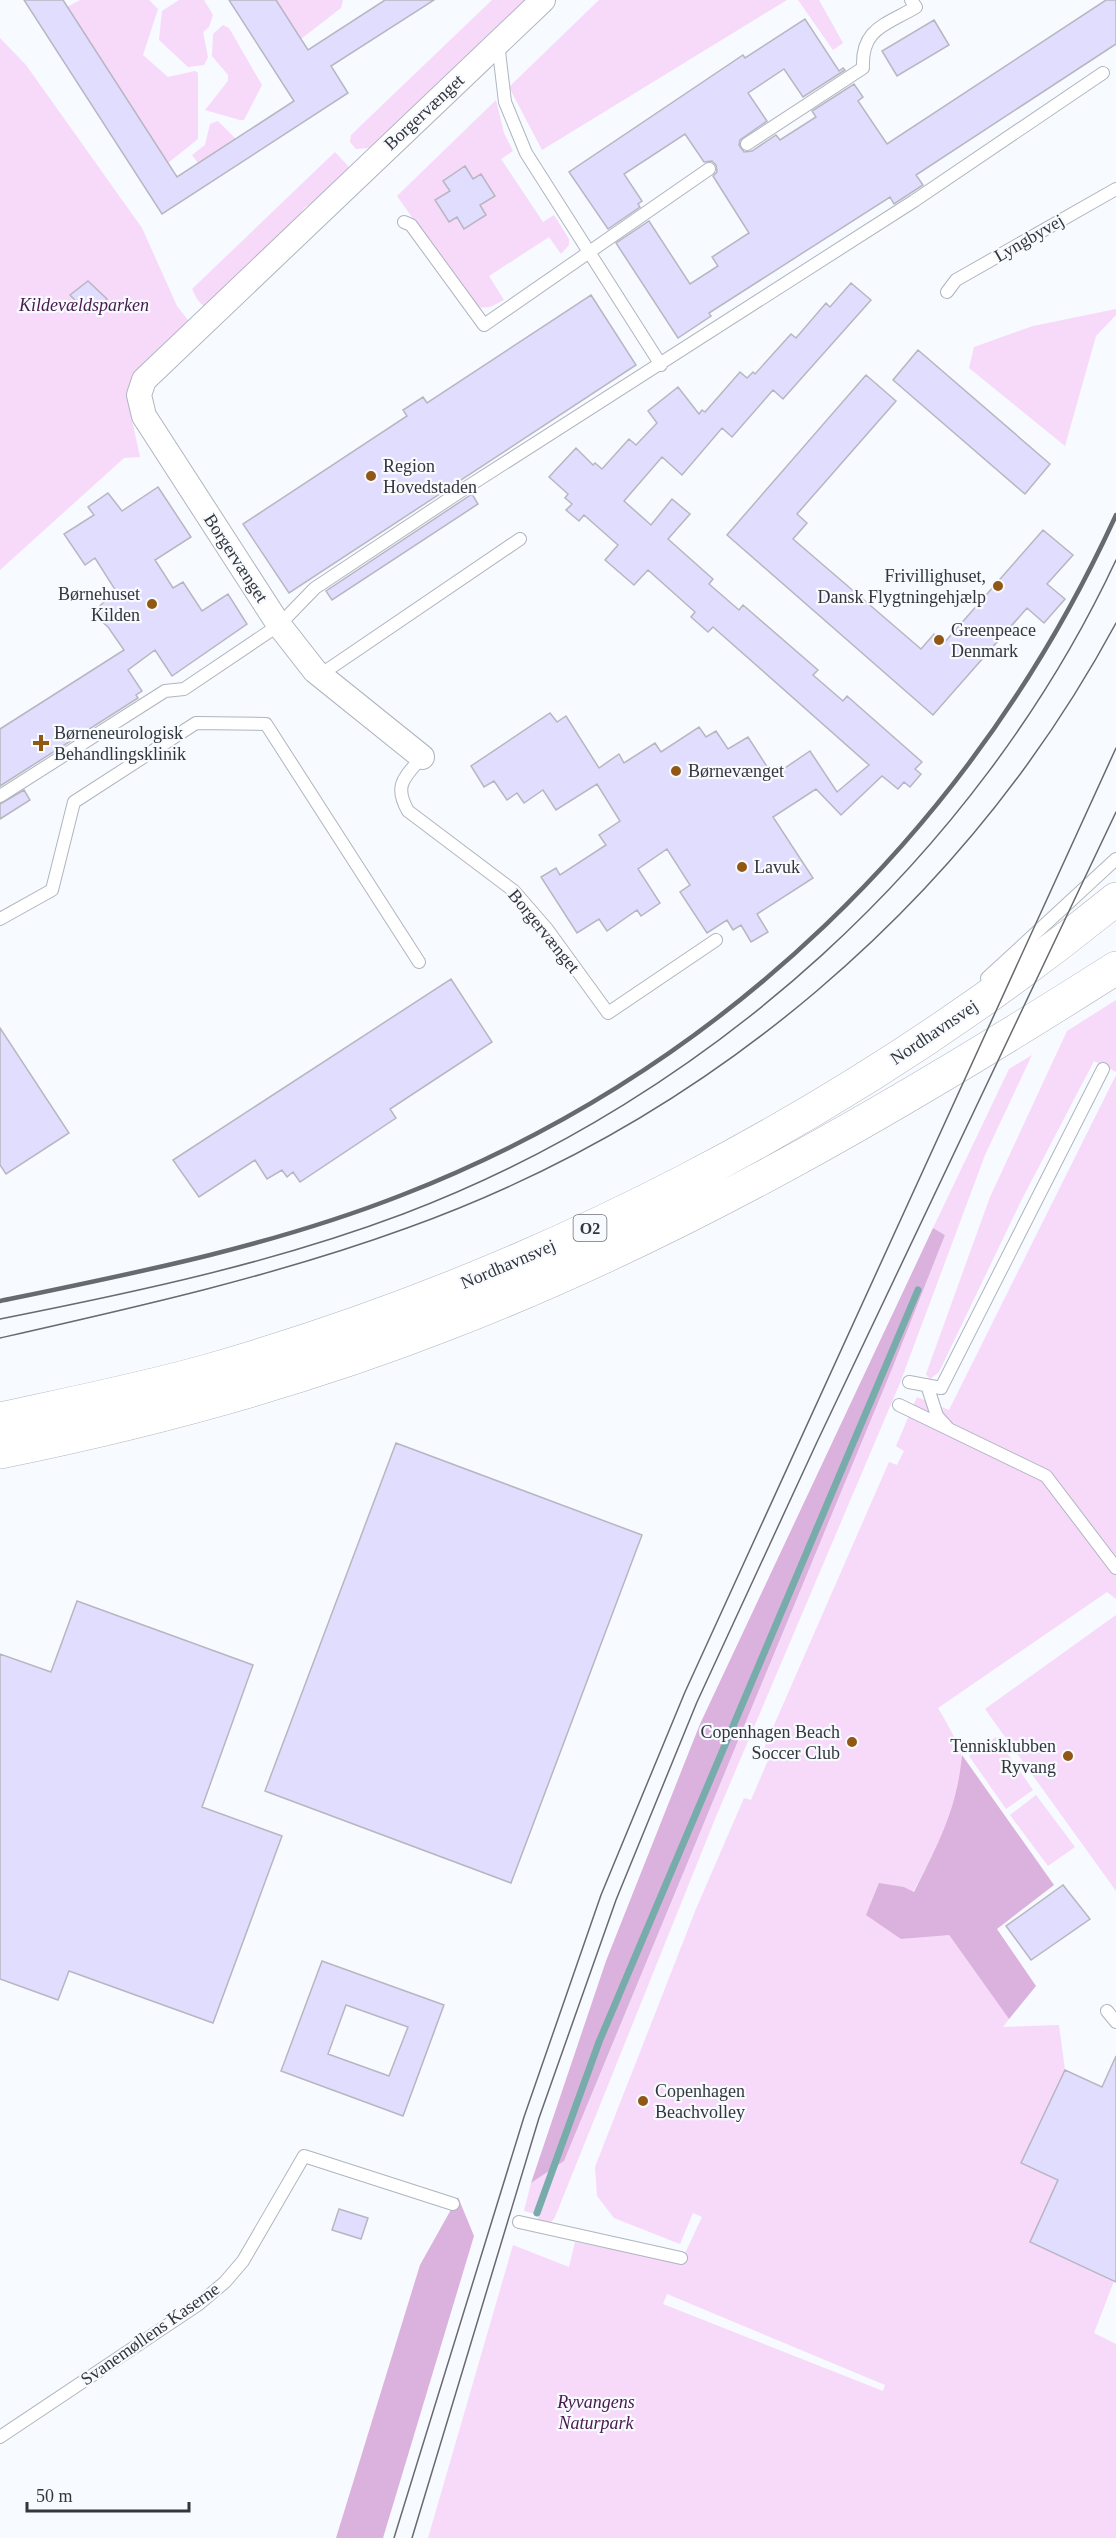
<svg xmlns="http://www.w3.org/2000/svg" width="1116" height="2538" font-family="'Times New Roman',serif">
  <style>
    .green { fill: #f7d9f9; fill-rule: evenodd }
    .forest { fill: #dab2dd }
    .lines { fill: none; stroke-linecap: round; stroke-linejoin: round }
    .stream { stroke: #78acab; stroke-width: 7 }
    .building { fill: #e1ddfe; stroke: #b7b6c1; stroke-width: 1.5; fill-rule: evenodd }
    .service-casing { stroke: #afb5bf; stroke-width: 14 }
    .minor-casing { stroke: #afb5bf; stroke-width: 26 }
    .trunk-casing { stroke: #afb5bf; stroke-width: 34 }
    .service { stroke: #fff; stroke-width: 12 }
    .minor { stroke: #fff; stroke-width: 24 }
    .trunk { stroke: #fff; stroke-width: 33 }
    .tram { stroke: #676a6e; stroke-width: 1.5 }
    .rail { stroke: #676a6e; stroke-width: 4.5 }
    .poi-dot { fill: #915714; stroke: #f7fafe; stroke-width: 2 }
    .labels { text-anchor: middle; stroke-width: 4.5; stroke-linejoin: round; paint-order: stroke }
    .shield { fill: #f7fafe; stroke: #6e7175; stroke-width: 1.5 }
    .shield-label { font-size: 16px; font-weight: bold; fill: #33363a }
    .street-label { font-size: 18px; fill: #33363a; stroke: #f7fafe }
    .park-label { font-size: 18px; font-style: italic; fill: #49194e; stroke: #f7fafe }
    .poi-label { font-size: 18px; fill: #33363a; stroke: #f7fafe; text-anchor: start }
  </style>
  <rect width="100%" height="100%" fill="#f7fafe"/>
  <path class="green" d="M80,0H149L158,9L143,55L168,77L195,71L198,73V139L168,163L67,7Z
    M179,0H204L213,15L209,27L203,32L208,57L204,65L188,67L159,40L162,11Z
    M276,0H343L341,8L301,39Z
    M492,0H531L391,133L368,148L356,149L350,142L351,135Z
    M599,0H787L542,150L509,87Z
    M798,0H819L843,43L833,50Z
    M223,25L229,28L262,85L244,120H240L205,110L228,81V75L212,56L213,34Z
    M0,38L26,65L142,228L177,306L191,324L134,376L126,393L140,457L124,458L0,570Z
    M496,100L504,133L513,151L501,159L543,222L554,215L569,239V245L561,254L549,237L489,276L504,300L490,307L476,308L397,196Z
    M218,121L236,139L198,163L192,155L205,145L210,124Z
    M335,152L349,167L337,186L304,208L293,226L269,250L247,265L231,281L219,298L206,309L197,299L192,289Z
    M1116,309V315L1096,336L1065,446L969,368L974,347L1033,326Z
    M1116,1000V1072L1094,1061L1021,1201L939,1372L930,1379L926,1374L990,1197L1067,1031Z
    M1032,1055L985,1155L900,1383L715,1819L555,2217L550,2224L536,2223L539,2215L524,2211L531,2183L564,2161L892,1369L945,1235L933,1228L1009,1069Z
    M1116,1075V1599L1107,1592L938,1708C946,1722 956,1738 961,1754C971,1786 929,1863 913,1892L904,1887L901,1939L948,1934L1009,2019L1003,2027L1059,2025L1065,2070L1022,2163L1058,2180L1030,2242L1114,2281L1094,2333L1116,2344V2538H428L513,2245L569,2267L575,2242L681,2262L702,2217L693,2213L680,2244L614,2218L597,2196L595,2167L696,1909L744,1798L751,1800L769,1758L761,1755L889,1462L897,1465L904,1451L896,1446L917,1397L949,1410ZM667,2294L885,2385L883,2391L663,2304Z
    M1116,1615V1891L985,1709Z
    M996,1737L1033,1790L1006,1809L969,1756Z
    M1036,1795L1075,1847L1048,1866L1010,1815Z"/>
  <path class="forest" d="M933,1228L945,1235L892,1369L564,2161L531,2183L606,1961L700,1724Z
    M962,1755L1054,1885L997,1929L1036,1986L1009,2019L949,1935L901,1939L866,1915L879,1883L904,1887L914,1892C938,1844 957,1810 962,1755Z
    M458,2197L474,2236L383,2538H336L420,2265Z"/>
  <g class="lines">
    <path class="stream" d="M537,2213L599,2042L918,1290"/>
  </g>
  <path class="building" d="M24,0H63L177,177L294,101L229,0H276L308,50L385,0H434L331,66L348,93L162,214Z
    M1106,0H1116V44L916,175L923,185L894,204L890,197L709,313L711,316L678,338L616,243L649,221L690,284L718,266L712,257L749,233L713,176L717,172L716,165L712,161L704,162L685,134L624,174L642,201L638,204L640,207L608,229L569,172L743,55L745,58L805,19L839,71L843,68L845,70L803,97L784,69L748,93L767,121L740,140L739,145L744,152L752,151L776,135L780,140L816,117L812,111L854,84L863,97L858,101L887,144Z
    M934,20L949,45L897,76L882,51Z
    M465,166L473,179L481,174L495,196L480,205L486,215L464,229L457,217L449,222L435,200L450,191L443,181Z
    M88,281L107,299L88,313L70,295Z
    M851,283L871,300L783,399L773,390L732,437L722,428L682,475L662,457L624,501L651,525L672,499L690,514L668,539L713,579L709,584L739,610L743,605L818,670L813,675L843,701L847,696L922,762L915,769L921,774L910,787L904,782L898,789L882,776L841,815L816,789L773,817L813,878L757,914L768,932L751,942L741,925L733,930L727,920L707,933L680,892L690,885L667,849L638,869L660,903L641,916L637,910L607,931L599,919L577,933L541,877L556,868L560,875L606,845L599,835L620,821L597,784L556,810L543,790L524,803L517,793L507,800L494,781L484,787L471,766L550,713L557,722L566,716L599,768L619,754L624,763L655,743L661,752L699,727L706,737L716,731L728,749L748,737L773,776L810,751L837,792L869,765L713,627L708,632L691,617L695,612L648,570L634,585L605,560L618,545L584,515L579,521L566,510L572,504L565,498L568,494L549,477L576,448L593,465L595,463L602,469L629,439L636,445L657,423L648,411L678,387L699,414L702,410L705,412L740,372L747,378L753,372L755,374L791,334L796,338L826,303L830,307Z
    M591,295L636,365L289,593L243,524L407,416L403,410L423,397L427,403Z
    M918,350L1050,464L1025,494L893,380Z
    M866,375L896,401L797,514L807,523L793,539L921,649L934,634L944,643L1043,530L1073,555L1047,584L1065,599L1044,623L1027,608L933,715L727,535Z
    M158,487L191,537L155,560L173,588L183,582L202,611L228,594L247,624L172,676L155,650L128,670L142,691L136,695L138,698L0,786V729L124,650L108,627L92,613L116,591L95,558L85,565L64,534L94,515L88,507L108,493L122,511Z
    M472,494L478,504L332,600L326,591Z
    M24,790L30,800L0,819V804Z
    M451,979L492,1042L390,1109L396,1118L300,1182L293,1172L287,1177L282,1170L267,1179L255,1160L199,1197L173,1160Z
    M0,1028L69,1133L6,1174L0,1165Z
    M396,1443L642,1535L511,1883L265,1791Z
    M77,1601L253,1665L202,1807L282,1836L213,2023L69,1971L58,2000L0,1979V1654L51,1672Z
    M1063,1885L1090,1919L1031,1960L1006,1926Z
    M322,1961L444,2005L403,2116L281,2071ZM346,2005L408,2027L389,2076L328,2054Z
    M1116,2056V2282L1030,2242L1058,2180L1021,2163L1065,2070L1102,2087Z
    M339,2209L368,2218L361,2239L332,2230Z"/>
  <g class="lines">
    <g class="service-casing">
      <path id="service" d="M498,43L505,102L526,153L661,365
        M747,144L863,68C861,28 886,25 916,7L911,0
        M404,222L411,225L484,325L709,169
        M947,292L956,280L1116,189
        M320,675L520,539
        M422,757C405,777 393,785 408,811L514,891L547,929L608,1013L716,940
        M0,796L165,691L184,689L279,625L315,588L464,489L914,201L1103,73
        M0,919L52,890L74,802L196,723L266,724L419,962
        M987,978L1116,859
        M909,1382L941,1388L1103,1069
        M927,1385L937,1416L947,1427
        M899,1405L1046,1476L1116,1568
        M1107,2011L1116,2022
        M519,2222L681,2258
        M0,2437L199,2304L225,2282L243,2261L304,2156L453,2204"/>
    </g>
    <g class="minor-casing">
      <path id="minor" d="M422,757L315,671L279,625L144,416L139,395L144,380L543,0"/>
    </g>
    <g class="trunk-casing">
      <path id="trunk" d="M0,1419C69,1404 139,1390 207,1371C538,1276 849,1116 1116,899
        M0,1452C153,1421 304,1380 449,1323C684,1232 904,1103 1116,968"/>
    </g>
    <use href="#service" class="service"/>
    <use href="#minor" class="minor"/>
    <use href="#trunk" class="trunk"/>
    <path class="tram" d="M0,1319C136,1292 273,1263 403,1214C709,1098 977,857 1116,560
      M0,1338C137,1307 275,1276 407,1228C707,1120 964,905 1116,623
      M394,2538L524,2117L601,1895L685,1692L1116,748
      M412,2538L539,2118L616,1900L697,1702L817,1442L1116,812"/>
    <path class="rail" d="M0,1301C136,1273 272,1246 402,1195C722,1070 973,827 1116,515"/>
  </g>
  <g class="poi-dot">
    <circle cx="371" cy="476" r="6"/>
    <circle cx="998" cy="586" r="6"/>
    <circle cx="152" cy="604" r="6"/>
    <circle cx="939" cy="640" r="6"/>
    <path d="M38 734h6v6h6v6h-6v6h-6v-6h-6v-6h6z"/>
    <circle cx="676" cy="771" r="6"/>
    <circle cx="742" cy="867" r="6"/>
    <circle cx="852" cy="1742" r="6"/>
    <circle cx="1068" cy="1756" r="6"/>
    <circle cx="643" cy="2101" r="6"/>
  </g>
  <g class="labels">
    <rect class="shield" x="573.5" y="1215" width="33" height="26" rx="4.5"/>
    <g class="shield-label">
      <text x="590" y="1234">O2</text>
    </g>
    <g class="street-label">
      <text transform="translate(424 112) rotate(-43)" y="6">Borgervænget</text>
      <text transform="translate(1029 238) rotate(-30)" y="6">Lyngbyvej</text>
      <text transform="translate(236 558) rotate(57)" y="6">Borgervænget</text>
      <text transform="translate(544 931) rotate(51)" y="6">Borgervænget</text>
      <text transform="translate(934 1032) rotate(-34)" y="6">Nordhavnsvej</text>
      <text transform="translate(508 1264) rotate(-23)" y="6">Nordhavnsvej</text>
      <text transform="translate(150 2334) rotate(-35)" y="6">Svanemøllens Kaserne</text>
    </g>
    <g class="park-label">
      <text x="84" y="311">Kildevældsparken</text>
      <text x="596" y="2408">Ryvangens<tspan x="596" dy="21">Naturpark</tspan></text>
    </g>
    <g class="poi-label">
      <text x="383" y="472">Region<tspan x="383" dy="21">Hovedstaden</tspan></text>
      <text x="986" y="582" text-anchor="end">Frivillighuset,<tspan x="986" dy="21">Dansk Flygtningehjælp</tspan></text>
      <text x="140" y="600" text-anchor="end">Børnehuset<tspan x="140" dy="21">Kilden</tspan></text>
      <text x="951" y="636">Greenpeace<tspan x="951" dy="21">Denmark</tspan></text>
      <text x="54" y="739">Børneneurologisk<tspan x="54" dy="21">Behandlingsklinik</tspan></text>
      <text x="688" y="777">Børnevænget</text>
      <text x="754" y="873">Lavuk</text>
      <text x="840" y="1738" text-anchor="end">Copenhagen Beach<tspan x="840" dy="21">Soccer Club</tspan></text>
      <text x="1056" y="1752" text-anchor="end">Tennisklubben<tspan x="1056" dy="21">Ryvang</tspan></text>
      <text x="655" y="2097">Copenhagen<tspan x="655" dy="21">Beachvolley</tspan></text>
    </g>
  </g>
  <path d="M27 2502v9h162v-9" fill="none" stroke="#33363a" stroke-width="3"/>
  <text x="36" y="2502" font-size="18" fill="#33363a" stroke="#f7fafe" stroke-width="4.5" paint-order="stroke">50 m</text>
</svg>
